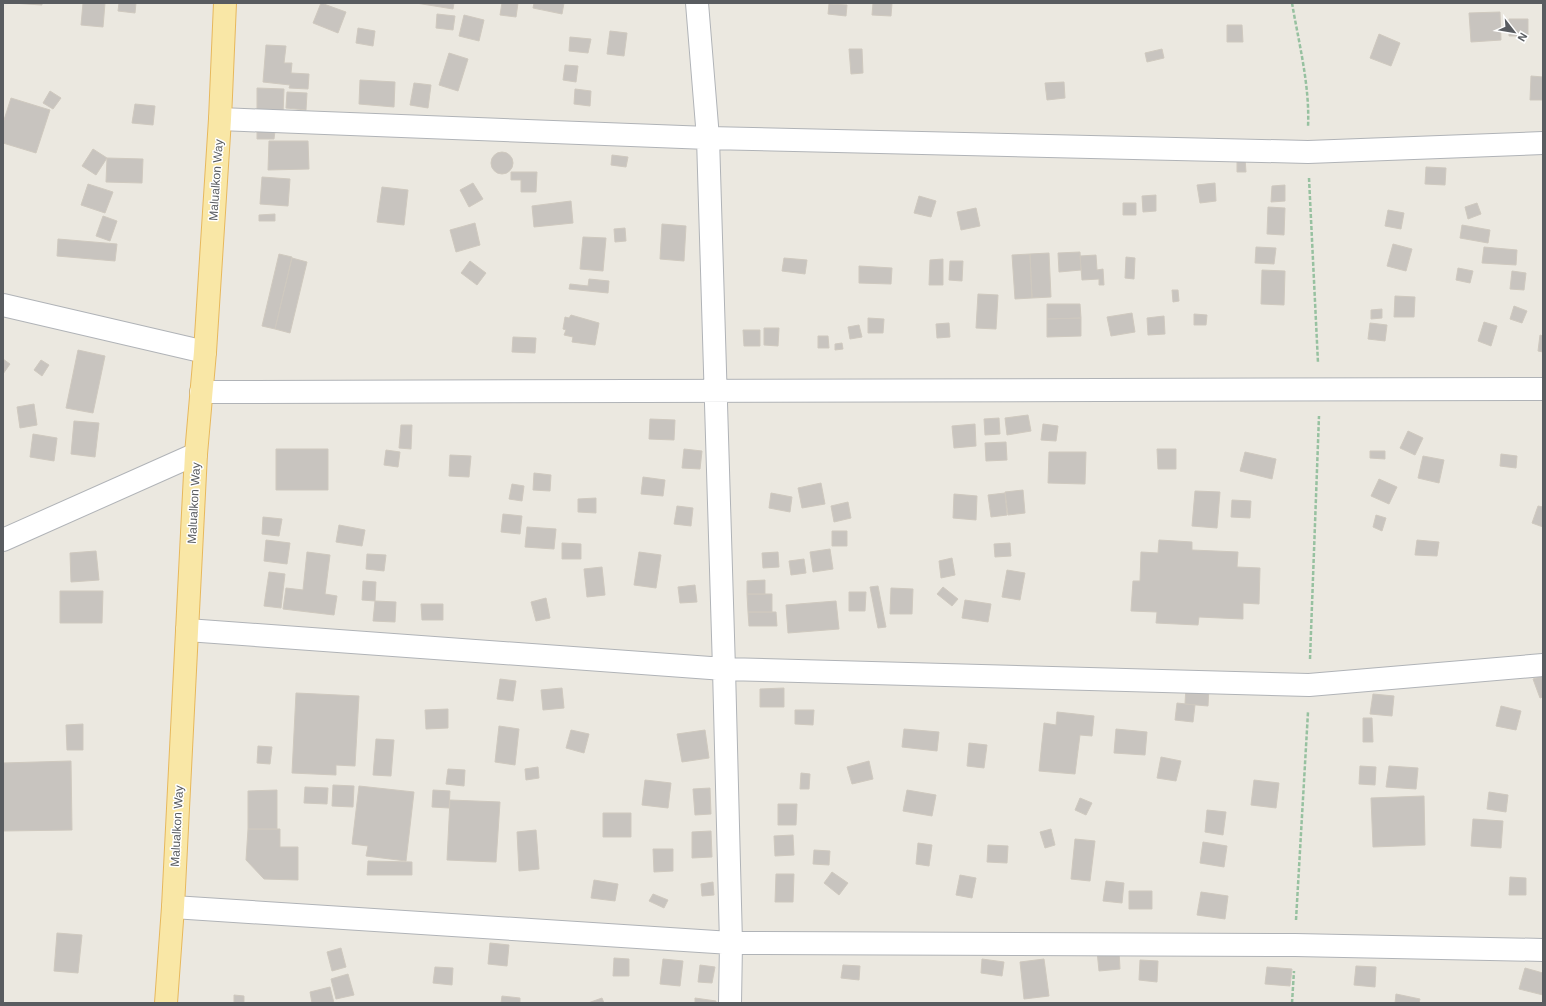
<svg xmlns="http://www.w3.org/2000/svg" width="1546" height="1006" font-family="Arial,sans-serif">
  <style>
    .building { fill: #c8c4bf; stroke: #cfc9bf }
    .lines { fill: none; stroke-linecap: round; stroke-linejoin: round }
    .minor-casing { stroke: #b0b3b7; stroke-width: 24 }
    .primary-casing { stroke: #e7b85c; stroke-width: 24 }
    .path { stroke: #97c1a0; stroke-width: 2.5; stroke-dasharray: 4 2; stroke-linecap: butt }
    .minor { stroke: #fff; stroke-width: 22 }
    .primary { stroke: #f9e7a6; stroke-width: 22 }
    .labels { text-anchor: middle; stroke-width: 3; stroke-linejoin: round; paint-order: stroke }
    .street-label { font-size: 12px; fill: #595c60; stroke: #fff }
  </style>
  <rect width="100%" height="100%" fill="#ebe8e0"/>
  <path class="building" d="M12,3H42V5Z
    M83,3H105L103,27L81,25Z
    M119,3H136L135,13L118,11Z
    M321,3L346,12L338,33L313,23Z
    M416,3H454L453,9Z
    M502,3H518L516,17L500,15Z
    M534,3H564L562,14L533,8Z
    M873,3H892L891,16L872,15Z
    M829,4L847,5L846,16L828,14Z
    M1500,12L1501,40L1471,42L1469,13Z
    M437,14L455,16L453,30L436,28Z
    M464,15L484,20L479,41L459,36Z
    M1509,19H1528V36H1509Z
    M1227,25H1242L1243,42H1227Z
    M358,28L375,31L373,46L356,43Z
    M610,31L627,33L624,56L607,54Z
    M1379,34L1400,43L1391,66L1370,58Z
    M570,37L591,39L588,53L569,51Z
    M266,45L286,46L284,63H292L291,73L309,74L308,89L289,88L290,85L263,82Z
    M849,49H862L863,73L851,74Z
    M1162,49L1164,58L1147,62L1145,53Z
    M449,53L468,59L458,91L439,85Z
    M565,65L578,66L576,82L563,80Z
    M1531,76L1543,77V100H1530Z
    M360,80L395,82L394,107L359,104Z
    M1064,82L1065,98L1047,100L1045,83Z
    M414,83L431,85L428,108L410,105Z
    M257,88L284,89L283,114H257Z
    M575,89L591,91L590,106L574,104Z
    M50,91L61,98L53,109L43,103Z
    M287,92L307,93L306,110L286,108Z
    M11,98L50,110L36,153L3,143V123Z
    M135,104L155,106L153,125L132,123Z
    M257,131H275L274,139H257Z
    M269,141H308L309,169L268,170Z
    M93,149L107,158L96,175L82,166Z
    M491 163a11 11 0 1 1 22 0a11 11 0 1 1-22 0Z
    M612,155L628,157L626,167L611,165Z
    M107,158L143,159L142,183L106,182Z
    M1237,158H1245L1246,172H1237Z
    M1426,167L1446,168L1445,185L1425,184Z
    M511,172H537L536,192H521V180H511Z
    M262,177L290,179L288,206L260,204Z
    M473,183L483,199L469,207L460,190Z
    M1215,183L1216,201L1200,203L1197,185Z
    M88,184L113,192L105,213L81,205Z
    M1285,185V201L1271,202L1272,186Z
    M382,187L408,190L404,225L377,222Z
    M1156,195V211L1143,212L1142,196Z
    M919,196L936,201L931,217L914,213Z
    M571,201L573,223L534,227L532,206Z
    M1123,203H1136V215H1123Z
    M1477,203L1481,214L1468,219L1465,207Z
    M1268,207L1285,208L1284,235L1267,234Z
    M976,208L980,226L961,230L957,212Z
    M1388,210L1404,213L1401,229L1385,226Z
    M275,214V221H259V215Z
    M103,216L117,221L110,241L96,236Z
    M475,223L480,245L456,252L450,230Z
    M662,224L686,226L684,261L660,259Z
    M1462,225L1490,230L1488,243L1460,238Z
    M625,228L626,241L615,242L614,229Z
    M583,237L606,238L603,271L580,269Z
    M58,239L117,244L115,261L57,256Z
    M1393,244L1412,249L1406,271L1387,266Z
    M1256,247L1276,248L1274,264L1255,263Z
    M1484,247L1517,250L1516,265L1482,263Z
    M1080,252L1081,270L1059,272L1058,253Z
    M1049,253L1051,297L1032,298L1030,254Z
    M279,254L292,257L275,329L262,326Z
    M1030,254L1032,298L1015,299L1012,255Z
    M1096,255L1097,270L1103,269L1104,285H1099V279L1082,280L1080,256Z
    M1126,257L1135,258L1134,279L1125,278Z
    M292,258L307,262L290,333L275,329Z
    M784,258L807,260L805,274L782,271Z
    M943,259V285H929L930,260Z
    M470,261L486,273L477,285L461,273Z
    M950,261H963L962,281L949,280Z
    M859,266L892,268L891,284L859,283Z
    M1458,268L1473,271L1470,283L1456,280Z
    M1262,270L1285,271L1284,305L1261,304Z
    M1512,271L1526,273L1524,290L1510,289Z
    M589,279L609,281L608,293L569,289L570,284L588,286Z
    M1172,290H1178L1179,301L1173,302Z
    M978,294L998,295L996,329L976,328Z
    M1395,296L1415,297L1414,317H1394Z
    M1047,304H1080L1081,318L1047,319Z
    M1514,306L1527,311L1522,323L1510,319Z
    M1382,309V318L1371,319V310Z
    M1132,313L1135,332L1111,336L1107,317Z
    M1194,314L1207,315L1206,325H1194Z
    M571,315L599,323L595,345L572,342L573,337L564,335L566,330L563,329L565,317L569,318Z
    M1164,316L1165,334L1148,335L1147,318Z
    M868,318L884,319L883,333H868Z
    M1081,318V336L1047,337V319Z
    M1484,322L1497,326L1491,346L1478,341Z
    M949,323L950,337L937,338L936,324Z
    M1370,323L1387,325L1385,341L1368,339Z
    M859,325L862,337L850,339L848,327Z
    M764,328H779L778,346L764,345Z
    M743,330H760V346H744Z
    M1540,335L1543,336V352L1538,351Z
    M818,336H828L829,348H818Z
    M513,337L536,338L535,353L512,352Z
    M842,343L843,349L835,350V344Z
    M78,350L105,356L93,413L66,408Z
    M3,359L10,364L3,374Z
    M41,360L49,365L42,376L34,370Z
    M34,404L37,425L20,428L17,407Z
    M1028,415L1031,431L1007,435L1005,418Z
    M999,418L1000,434L985,435L984,419Z
    M650,419L675,420L674,440L649,439Z
    M74,421L99,423L95,457L71,454Z
    M975,424L976,446L954,448L952,426Z
    M1043,424L1058,426L1056,441L1041,440Z
    M401,425H412L411,449L399,448Z
    M1408,431L1423,438L1415,455L1400,448Z
    M33,434L57,438L54,461L30,457Z
    M1006,442L1007,460L986,461L985,443Z
    M276,449H328V490H276Z
    M684,449L702,451L700,469L682,468Z
    M1157,449H1176V469H1158Z
    M386,450L400,452L398,467L384,465Z
    M1370,451H1385V459L1370,458Z
    M1049,452H1086L1085,484L1048,483Z
    M1245,452L1276,459L1272,479L1240,471Z
    M1501,454L1517,456L1516,468L1500,466Z
    M450,455L471,456L469,477L449,476Z
    M1423,456L1444,460L1439,483L1418,478Z
    M534,473L551,475L550,491L533,490Z
    M643,477L665,480L663,496L641,494Z
    M1379,479L1397,487L1389,504L1371,496Z
    M821,483L825,504L802,508L798,488Z
    M512,484L524,486L522,501L509,499Z
    M1023,490L1025,513L1008,515L1005,492Z
    M1195,491L1220,492L1217,528L1192,526Z
    M771,493L792,497L790,512L769,508Z
    M1005,493L1007,515L991,517L988,495Z
    M954,494L977,496L976,520L953,518Z
    M596,498V513L578,512V499Z
    M1232,500L1251,501L1250,518L1231,517Z
    M848,502L851,518L834,522L831,506Z
    M677,506L693,508L691,526L674,524Z
    M1538,506L1543,507V527L1532,523Z
    M503,514L522,516L520,534L501,532Z
    M1376,515L1386,518L1382,531L1373,527Z
    M263,517L282,519L279,536L262,534Z
    M339,525L365,530L362,546L336,542Z
    M527,527L556,529L554,549L525,547Z
    M832,531H847V546H832Z
    M266,540L290,543L287,564L264,561Z
    M1159,540L1192,542V550L1238,552L1237,567L1260,568L1259,604L1243,603V619L1199,617L1198,625L1156,623L1157,612L1131,611L1133,581H1140L1141,552L1158,553Z
    M1417,540L1439,542L1437,556L1415,555Z
    M562,543L581,544V559H562Z
    M1010,543L1011,556L995,557L994,544Z
    M830,549L833,569L813,572L810,552Z
    M96,551L99,580L71,582L70,553Z
    M307,552L330,555L325,594L337,596L334,615L283,609L286,588L303,590Z
    M639,552L661,555L656,588L634,585Z
    M778,552L779,567L763,568L762,553Z
    M367,554L386,555L384,571L366,569Z
    M952,558L955,575L941,578L939,561Z
    M804,559L806,573L791,575L789,561Z
    M602,567L605,595L587,597L584,569Z
    M1007,570L1025,573L1020,600L1002,597Z
    M269,572L285,574L281,608L264,606Z
    M765,580V594H747V581Z
    M363,581L376,582L375,601L362,600Z
    M695,585L697,602L680,603L678,587Z
    M878,586L886,627L878,628L870,587Z
    M943,587L958,599L952,606L937,594Z
    M891,588L913,589L912,614H890Z
    M60,591H103L102,623H60Z
    M849,592H866L865,611H849Z
    M747,594H772V612H748Z
    M546,598L550,618L536,621L531,602Z
    M965,600L991,604L988,622L962,618Z
    M375,601L396,602L395,622L373,621Z
    M836,601L839,629L788,633L786,605Z
    M421,604H443V620H422Z
    M748,612H776L777,626H749Z
    M1543,676V697L1540,698L1533,679Z
    M500,679L516,681L513,701L497,699Z
    M1186,686L1209,687L1208,706L1185,704Z
    M562,688L564,708L543,710L541,690Z
    M784,688V707H760V689Z
    M296,693L359,696L355,766L336,765V775L292,773Z
    M1373,694L1394,696L1392,716L1370,714Z
    M1177,703L1195,705L1193,722L1175,720Z
    M1501,706L1521,711L1516,730L1496,726Z
    M448,709V728L426,729L425,710Z
    M795,710H814L813,725L795,724Z
    M1057,712L1094,716L1092,736L1080,735L1075,774L1039,771L1044,723L1056,725Z
    M1363,718H1372L1373,742H1363Z
    M83,724V750H67L66,725Z
    M499,726L519,729L515,765L495,762Z
    M904,729L939,732L937,751L902,747Z
    M1116,729L1147,732L1145,755L1114,753Z
    M571,730L589,734L584,753L566,748Z
    M705,730L709,758L682,762L677,734Z
    M376,739L394,740L391,776L373,775Z
    M969,743L987,745L984,768L967,766Z
    M258,746L272,747L270,764L257,763Z
    M1161,757L1181,761L1176,781L1157,778Z
    M71,761L72,830L3,831V763Z
    M869,761L873,779L852,784L847,767Z
    M1360,766L1376,767L1375,785L1359,784Z
    M1389,766L1418,768L1416,789L1386,787Z
    M538,767L539,778L526,780L525,769Z
    M448,769L465,770L464,786L446,784Z
    M801,773L810,774L809,789H800Z
    M645,780L671,783L668,808L642,805Z
    M1254,780L1279,783L1276,808L1251,805Z
    M333,785L354,786L353,807L332,806Z
    M359,786L414,792L406,861L366,856L368,846L352,844Z
    M305,787L328,788L327,804L304,803Z
    M710,788L711,814L695,815L693,789Z
    M277,790V829H248V791Z
    M433,790L450,791L449,808L432,807Z
    M907,790L936,795L932,816L903,811Z
    M1489,792L1508,795L1506,812L1487,809Z
    M1424,796L1425,845L1373,847L1371,798Z
    M1080,798L1092,803L1086,815L1075,810Z
    M450,800L500,802L496,862L447,860Z
    M778,804H797L796,825H778Z
    M1207,810L1226,812L1223,835L1205,832Z
    M603,813H631V837H603Z
    M1473,819L1503,821L1501,848L1471,846Z
    M248,829H280V847H298V880L264,879L246,860Z
    M1051,829L1055,845L1045,848L1040,832Z
    M536,830L539,869L519,871L517,832Z
    M711,831L712,857L692,858V832Z
    M793,835L794,855L775,856L774,836Z
    M1075,839L1095,841L1090,881L1071,879Z
    M1203,842L1227,846L1224,867L1200,863Z
    M918,843L932,845L929,866L916,864Z
    M988,845L1008,846L1007,863L987,862Z
    M653,849H673V871L654,872Z
    M814,850L830,851L829,865L813,864Z
    M368,861L412,862V875H367Z
    M832,872L848,883L839,895L824,883Z
    M776,874H794L793,902H775Z
    M960,875L976,878L972,898L956,895Z
    M1510,877L1526,878V895H1509Z
    M594,880L618,884L615,901L591,898Z
    M1106,881L1124,883L1122,903L1103,901Z
    M713,882L714,895L702,896L701,884Z
    M1129,891H1152V909H1129Z
    M1201,892L1228,896L1225,919L1197,915Z
    M653,894L668,900L664,908L649,901Z
    M57,933L82,935L78,973L54,971Z
    M490,943L509,945L507,966L488,964Z
    M341,948L346,967L332,971L327,952Z
    M1119,950L1120,969L1099,971L1097,951Z
    M614,958L629,959V976H613Z
    M663,959L683,961L680,986L660,984Z
    M982,959L1004,962L1002,976L981,973Z
    M1044,959L1049,996L1024,999L1020,962Z
    M1140,960L1158,961L1157,982L1139,980Z
    M700,965L715,967L712,983L698,982Z
    M843,965L860,966L859,980L841,978Z
    M1356,966L1376,967L1375,987L1354,985Z
    M435,967L453,968L452,985L433,983Z
    M1267,967L1292,969L1290,986L1265,984Z
    M1525,968L1543,973V995L1519,989Z
    M348,974L354,995L336,999L331,979Z
    M330,987L334,1003H312L310,992Z
    M1396,994L1420,999L1419,1003H1395Z
    M234,995L244,996V1003H234Z
    M502,996L520,998V1003H501Z
    M602,998L604,1003H588Z
    M695,998L716,1001V1003H695Z"/>
  <g class="lines">
    <g class="minor-casing">
      <path id="minor" d="M697,3L708,138L724,669L731,943L730,1003
        M220,119L708,138L1308,152L1543,143
        M3,305L205,352
        M201,392L1543,389
        M3,540L196,454
        M187,630L724,669L1309,685L1543,665
        M173,907L731,943L1295,945L1543,950"/>
    </g>
    <g class="primary-casing">
      <path id="primary" d="M166,1003L173,907L196,454L205,352L220,119L225,3"/>
    </g>
    <path class="path" d="M1292,3C1299,44 1310,86 1308,127
      M1309,178L1318,363
      M1310,659L1319,416
      M1296,920L1308,712
      M1292,1003L1294,971"/>
    <use href="#minor" class="minor"/>
    <use href="#primary" class="primary"/>
  </g>
  <g class="labels">
    <g class="street-label">
      <text transform="translate(216 180) rotate(-86)" y="4">Malualkon Way</text>
      <text transform="translate(194 503) rotate(-87)" y="4">Malualkon Way</text>
      <text transform="translate(177 826) rotate(-87)" y="4">Malualkon Way</text>
    </g>
  </g>
  <rect width="1546" height="1006" fill="none" stroke="#595c60" stroke-width="8"/>
  <g transform="translate(1514 32) rotate(121)" stroke="#ffffff" stroke-width="3" paint-order="stroke">
  <path d="M0-3L7 15L0 10L-7 15Z" fill="#595c60"/>
  <text y="-6" font-size="11" font-weight="bold" text-anchor="middle" fill="#595c60">N</text>
  </g>
</svg>
